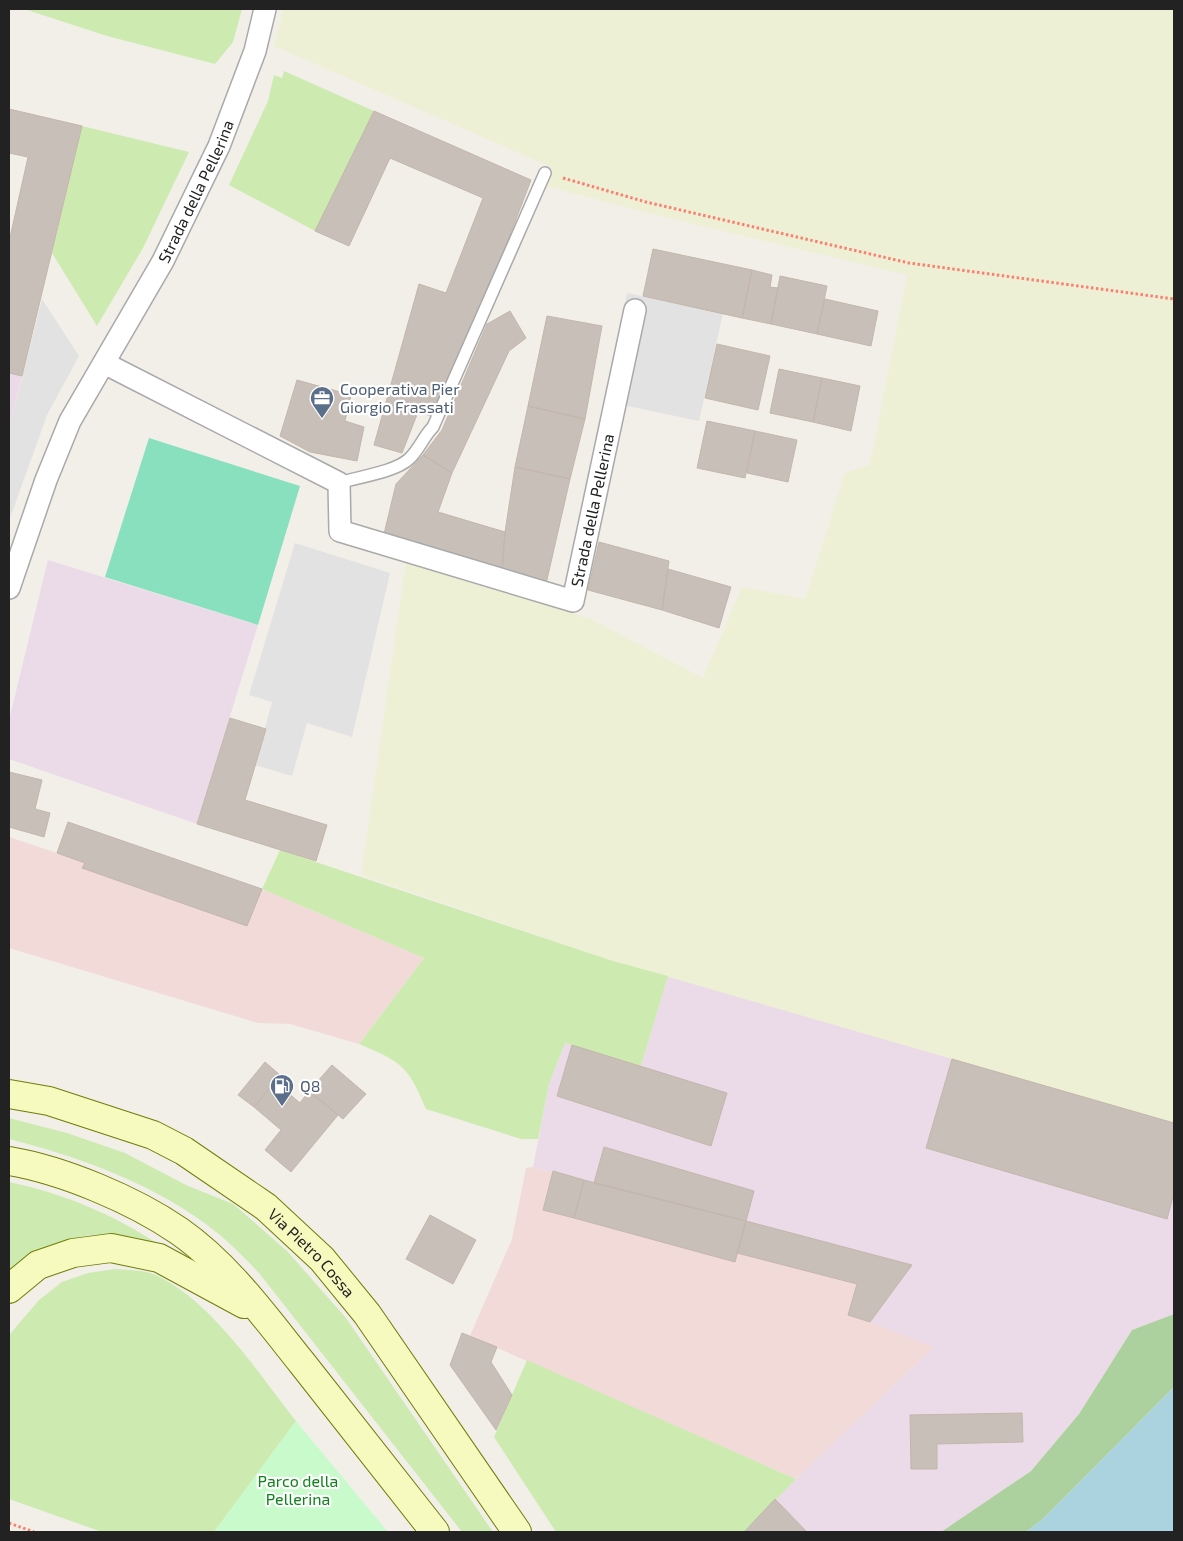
<svg xmlns="http://www.w3.org/2000/svg" width="1183" height="1541" font-family="'Exo 2',sans-serif">
  <style>
    .commercial { fill: #f2dad9 }
    .industrial { fill: #ebdbe8 }
    .farmland { fill: #eef0d5 }
    .grass { fill: #cdebb0 }
    .forest { fill: #add19e }
    .park { fill: #c8facc }
    .pitch { fill: #88e0be }
    .parking { fill: #e2e2e2 }
    .water { fill: #aad3df }
    .building { fill: #c7bfb8; stroke: #c4b6ab }
    .lines { fill: none; stroke-linecap: round; stroke-linejoin: round }
    .lane-casing { stroke: #a9a9a9; stroke-width: 14 }
    .street-casing { stroke: #a9a9a9; stroke-width: 24 }
    .secondary-casing { stroke: #707d05; stroke-width: 30 }
    .path { stroke: #fa8072; stroke-width: 3; stroke-dasharray: 2.5 2.5; stroke-linecap: butt }
    .lane { stroke: #fff; stroke-width: 11 }
    .street { stroke: #fff; stroke-width: 21 }
    .secondary { stroke: #f7fabf; stroke-width: 28 }
    .labels { text-anchor: middle; stroke-width: 4.5; stroke-linejoin: round; paint-order: stroke }
    .street-label { font-size: 16px; fill: #222; stroke: #fff }
    .service-label { font-size: 16px; fill: #4e5e75; stroke: #fff; text-anchor: start }
    .park-label { font-size: 16px; fill: #0c8416; stroke: #fff }
  </style>
  <rect width="100%" height="100%" fill="#f2efe9"/>
  <path class="commercial" d="M68,822L262,889L424,958L359,1044L290,1024L258,1023L9,948V837L57,853Z
    M533,1167L912,1265L934,1347L796,1479L470,1336L512,1239L526,1168Z"/>
  <path class="industrial" d="M9,373L22,376L9,429Z
    M48,560L258,625L197,824L9,759V720Z
    M668,976L1174,1123V1314L1132,1330L1079,1414L1031,1471L941,1532H744L775,1499L934,1347L870,1322L912,1265L533,1167L549,1084L565,1043L641,1066Z"/>
  <path class="farmland" d="M283,9H1174V1123L613,961L361,875L406,561L591,619L703,678L742,587L805,599L845,473L870,464L907,275L644,212L546,186L551,167L274,46Z"/>
  <path class="grass" d="M24,9H242L233,42L215,64L107,36Z
    M284,71L374,111L315,231L229,185L268,101L274,75L282,78Z
    M82,126L189,152L143,248L97,326L52,253Z
    M280,850L613,961L668,976L641,1066L565,1043L549,1084L538,1139H521L426,1109C408,1066 402,1062 359,1044L424,958L262,889Z
    M9,1118L67,1133L125,1153L186,1185L233,1204L246,1215L288,1252L346,1318L493,1532H462L259,1273C242,1255 224,1237 203,1222C146,1181 76,1156 9,1139Z
    M9,1182C62,1193 113,1214 158,1244C101,1225 57,1235 9,1270Z
    M115,1269C127,1270 143,1270 153,1274C210,1298 258,1373 296,1421L214,1532H102L9,1499L10,1334L39,1300L62,1282L88,1273Z
    M527,1360L796,1479L744,1532H556L494,1437Z"/>
  <path class="forest" d="M1174,1314V1387L1043,1519L1026,1532H941L1031,1471L1079,1414L1132,1330Z"/>
  <path class="park" d="M296,1421L388,1532H214Z"/>
  <path class="pitch" d="M149,438L300,486L258,625L105,577Z"/>
  <path class="parking" d="M627,293L723,313L699,421L604,401Z
    M42,299L79,356L47,415L9,521V429Z
    M295,543L390,573L352,737L307,723L292,776L255,765L272,702L249,695Z"/>
  <path class="water" d="M1174,1387V1532H1026L1043,1519Z"/>
  <path class="building" d="M9,109L82,126L22,376L9,373V242L28,157L9,153Z
    M374,111L531,180L485,300L431,416L418,412L402,453L374,445L419,284L446,293L483,198L390,158L349,246L315,231Z
    M653,249L752,270L742,318L643,296Z
    M752,270L772,275L770,287L778,288L771,324L742,318Z
    M780,276L827,286L817,334L771,324Z
    M825,299L878,311L871,346L817,334Z
    M510,311L526,338L509,351L452,473L423,455L442,430L487,324Z
    M547,316L602,326L585,419L528,406Z
    M717,344L770,356L758,410L705,398Z
    M779,369L822,378L813,422L770,413Z
    M822,378L860,386L851,431L813,422Z
    M297,380L351,395L345,421L364,427L357,461L310,452L280,436Z
    M528,406L585,419L570,479L515,467Z
    M707,421L755,431L745,478L697,468Z
    M755,431L797,440L788,482L747,473Z
    M423,455L452,473L438,512L505,532L502,572L384,534L396,484Z
    M515,467L570,479L546,584L502,572L505,532Z
    M599,542L669,561L662,610L588,590Z
    M668,569L731,587L719,628L662,610Z
    M230,718L266,729L245,800L327,825L316,861L197,824Z
    M9,772L42,780L35,809L50,813L44,837L9,827Z
    M68,822L262,889L247,926L82,868L85,863L57,853Z
    M572,1045L727,1093L711,1146L557,1096Z
    M952,1059L1174,1123V1193L1167,1219L926,1148Z
    M265,1062L280,1075L254,1107L238,1095Z
    M332,1065L366,1094L343,1119L309,1091Z
    M275,1082L300,1103L309,1091L338,1115L291,1172L265,1150L281,1130L254,1107Z
    M604,1147L754,1191L746,1221L594,1183Z
    M553,1171L584,1180L574,1218L543,1210Z
    M584,1180L746,1221L735,1262L574,1218Z
    M430,1215L476,1240L453,1284L406,1259Z
    M746,1221L912,1265L870,1322L848,1315L857,1284L737,1253Z
    M462,1333L497,1347L491,1362L512,1395L496,1430L450,1365Z
    M1022,1413L1023,1442L937,1444V1469H911L910,1415Z
    M775,1499L807,1532H744Z"/>
  <g class="lines">
    <g class="lane-casing">
      <path id="lane" d="M339,483C358,477 395,472 409,459C419,450 423,437 433,427L545,173"/>
    </g>
    <g class="street-casing">
      <g id="street">
        <path id="s1" d="M104,363L339,483L340,531L573,601L635,310"/>
        <path id="s2" d="M9,588L46,480L70,421L163,261L219,146L255,51L265,9"/>
      </g>
    </g>
    <g class="secondary-casing">
      <g id="secondary">
        <path id="s3" d="M9,1094L49,1101L153,1135L184,1151L266,1207L322,1259L367,1314L517,1532"/>
        <path d="M9,1161C63,1170 134,1200 179,1231C228,1265 265,1317 302,1363C347,1420 391,1476 435,1532"/>
        <path d="M9,1289L38,1265L73,1253L111,1248L159,1258L244,1304"/>
      </g>
    </g>
    <path class="path" d="M563,178L646,202L909,263L1174,299
      M9,1523L34,1532"/>
    <use href="#lane" class="lane"/>
    <use href="#street" class="street"/>
    <use href="#secondary" class="secondary"/>
  </g>
  <defs>
    <g id="office-pin" transform="scale(1.25)"><path d="M0 17L-7.5 6A9.5 9.5 0 1 1 7.5 6Z" fill="#5c6f8a" stroke="#fff"/><path d="M-6-3h4V-5.5h4V-3h4V5H-6ZM-1-4.5V-3h2v-1.5ZM-6 0V1H6V0Z" fill="#fff"/></g>
    <g id="fuel-pin" transform="scale(1.25)"><path d="M0 17L-7.5 6A9.5 9.5 0 1 1 7.5 6Z" fill="#5c6f8a" stroke="#fff"/><path d="M-5.5-6h7V0h2V4h1.3V-2.5L3-4.5l.8-.8L6-3V5H2.5V1h-1V6h-7ZM-4.2-4.7v3.2H.2V-4.7Z" fill="#fff"/></g>
  </defs>
  <g fill-rule="evenodd">
    <use href="#office-pin" x="322" y="398"/>
    <use href="#fuel-pin" x="282" y="1086"/>
  </g>
  <g class="labels">
    <g class="street-label">
      <text dy="6" stroke="none"><textPath href="#s2" startOffset="440">Strada della Pellerina</textPath></text>
      <text dy="6" stroke="none"><textPath href="#s1" startOffset="648">Strada della Pellerina</textPath></text>
      <text dy="6" stroke="none"><textPath href="#s3" startOffset="349">Via Pietro Cossa</textPath></text>
    </g>
    <g class="service-label">
      <text x="340" y="395">Cooperativa Pier<tspan x="340" dy="18">Giorgio Frassati</tspan></text>
      <text x="300" y="1092">Q8</text>
    </g>
    <g class="park-label">
      <text x="298" y="1487">Parco della<tspan x="298" dy="18">Pellerina</tspan></text>
    </g>
  </g>
  <rect width="1183" height="1541" fill="none" stroke="#222222" stroke-width="20"/>
</svg>
